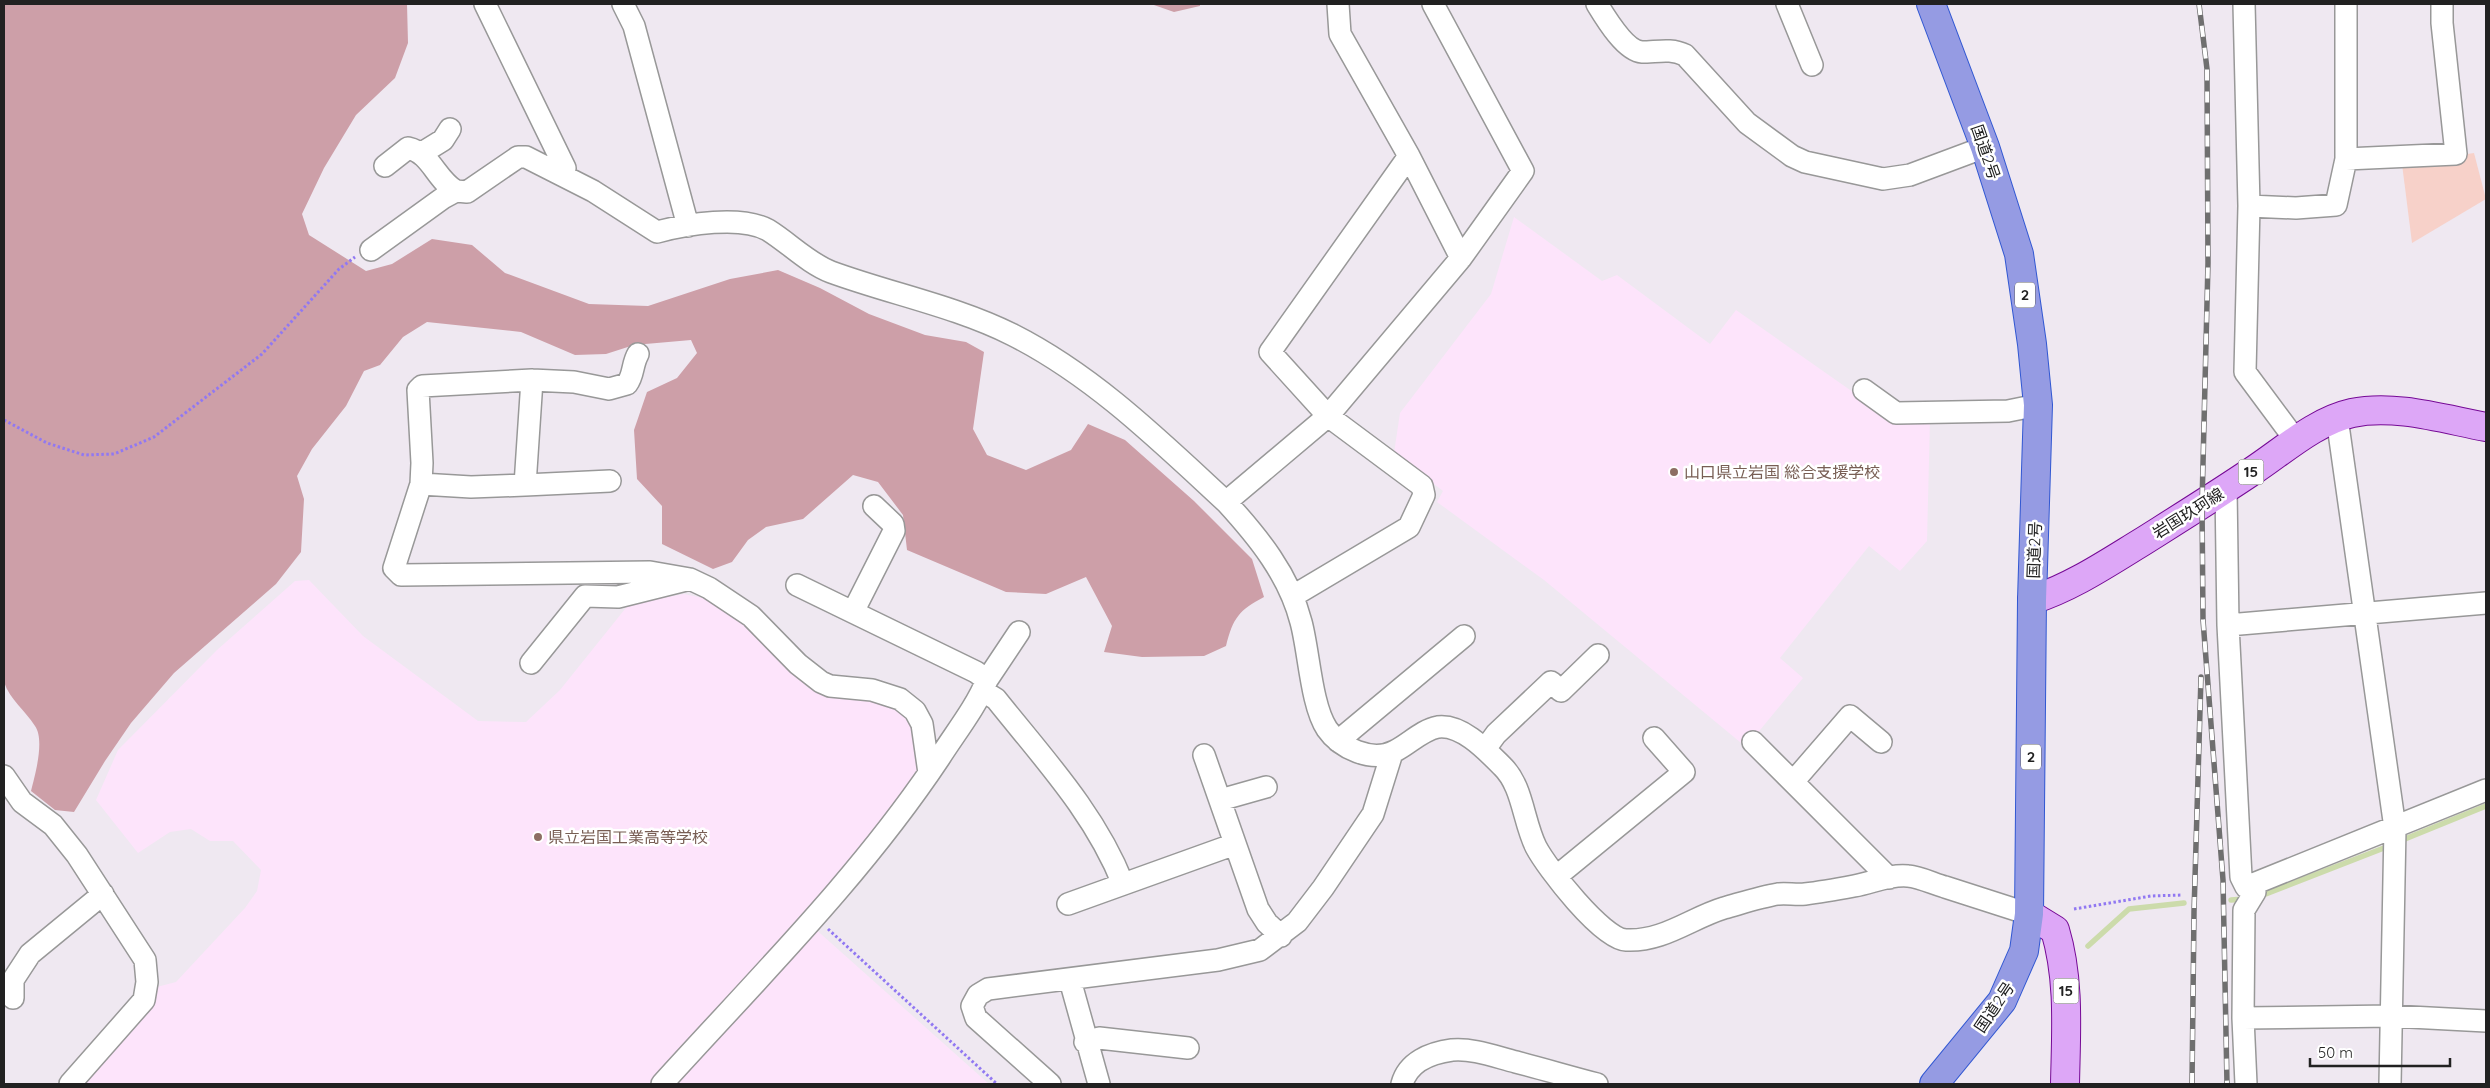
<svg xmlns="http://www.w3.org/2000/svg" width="2490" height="1088" font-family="Quicksand,'Noto Sans JP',sans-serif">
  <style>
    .education { fill: #fde4fb }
    .forest { fill: #cd9fa8 }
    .park { fill: #f7d1c9 }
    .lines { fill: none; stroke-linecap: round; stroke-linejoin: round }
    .stream { stroke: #ccdbab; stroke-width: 5.5 }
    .minor-casing { stroke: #989898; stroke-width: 24 }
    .major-casing { stroke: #750995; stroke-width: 30 }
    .highway-casing { stroke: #3258d2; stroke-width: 30 }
    .path { stroke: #9178f2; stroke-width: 3; stroke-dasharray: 2.5 2.5; stroke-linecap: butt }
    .minor { stroke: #fff; stroke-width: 21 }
    .major { stroke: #dda7f7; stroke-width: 28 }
    .highway { stroke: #959be3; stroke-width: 28 }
    .rail-casing { stroke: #6f6f6f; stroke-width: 5.5 }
    .rail { stroke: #fff; stroke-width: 4; stroke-dasharray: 11; stroke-linecap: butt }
    .education-dot { fill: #8d6e63; stroke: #fff; stroke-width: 2 }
    .labels { text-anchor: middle; stroke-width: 5; stroke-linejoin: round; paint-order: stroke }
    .shield { fill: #fff; stroke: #646464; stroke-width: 1 }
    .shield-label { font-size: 15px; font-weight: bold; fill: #212121 }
    .street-label { font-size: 16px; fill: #212121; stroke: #fff }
    .education-label { font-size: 16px; fill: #785e54; stroke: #fff; text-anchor: start }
  </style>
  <rect width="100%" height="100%" fill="#efe8f1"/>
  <path class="education" d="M1514,217L1602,281L1617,275L1710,344L1736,310L1890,418L1930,419L1927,541L1900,571L1869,546L1780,658L1803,678L1746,747L1544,580L1437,502L1443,491L1394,453L1400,413L1491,294Z
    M309,580L363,636L478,721L526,722L560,690L629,604L684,594L712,600L746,620L808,688L893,705L910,717L917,733V770L903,796L803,918L989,1084H80L153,988L176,982L245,908L257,891L261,870L233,841H210L191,829L170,832L138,853L96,800L118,750L217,650L295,581Z"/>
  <path class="forest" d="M4,4H407L408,43L395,78L356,115L324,168L302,214L309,235L366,271L392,264L432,239L472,245L505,273L589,304L648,306L730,279L778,270L820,288L869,314L925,335L966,342L984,352L973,429L987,455L1026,470L1071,450L1088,424L1125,440L1194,501L1252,559L1264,597C1239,610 1233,618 1226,646L1204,656L1142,657L1104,652L1112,626L1086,577L1046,594L1006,592L907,550L903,515L878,482L853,475L803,519L766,527L748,540L732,562L713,569L662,544V506L637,479L634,430L647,392L677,378L697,353L691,340L634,345L606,354L575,355L521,332L427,322L403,337L380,365L364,371L346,406L312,449L297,476L304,499L301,552L276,584L174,673L131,723L105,761L74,812L55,810L31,791C35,775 45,740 35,726C25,710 10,700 4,682Z
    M1151,4H1200V6L1174,12Z"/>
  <path class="park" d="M2474,153L2486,199L2412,243L2402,164Z"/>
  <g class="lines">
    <path class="stream" d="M2400,841L2486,806
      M2258,897L2389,846
      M2231,900L2244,899
      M2088,946L2129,909L2184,903"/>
    <g class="minor-casing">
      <path id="minor" d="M485,4L565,168L564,175
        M623,4L634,26L688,226
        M1338,4L1340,34L1409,156L1461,258
        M1597,4C1605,17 1625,51 1642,52C1657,52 1671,48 1685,55L1747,123L1792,156L1805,162L1883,179L1910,175L1985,147
        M1787,4L1812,65
        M2244,4L2249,206L2296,208L2336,205L2346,159L2456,154L2442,23V4
        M2346,4V159
        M422,153L443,140L450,129
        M385,166L408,148C431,153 436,180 456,191
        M2249,206L2245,372L2297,442
        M371,250L443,198L456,191L467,192L518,157H526L593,191L657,232C687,224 741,215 768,230C789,243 808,263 831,272C891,294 955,306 1013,335C1094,376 1160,441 1226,502C1258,537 1289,575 1301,622C1309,651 1311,705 1327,729C1340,748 1372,763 1395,751C1409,744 1422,730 1438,727C1462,724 1487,751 1502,766C1523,786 1523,821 1536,847C1547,868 1602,939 1626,940C1663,942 1691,918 1724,908C1742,903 1760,897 1778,894C1787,893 1796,895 1805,894C1822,892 1838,889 1854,886C1872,883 1890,874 1908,876C1920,877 1934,884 1945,887C1973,896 2001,905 2029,914
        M638,354C632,364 634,375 627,384L609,389L574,382L532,380L422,386L418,390L422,463L421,484L394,568L401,575L650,572L690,579
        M532,380L525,485L610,481
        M1864,390L1896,413L2008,411L2038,405
        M2337,418L2395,828L2390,1084
        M421,484L471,487L525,485
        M2226,489L2228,625L2241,877L2246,887L2486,790
        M1226,502L1328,416L1461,258L1523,171L1433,4
        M1293,596L1409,527L1424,495L1422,486L1328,416L1270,352L1409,156
        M853,612L894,531L893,524L874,506
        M2228,625L2486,603
        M531,663L585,596L618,597L690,579L709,588L751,616L798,664L821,682L830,686L872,690L900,699L915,711L922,724L929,773
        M987,680L1019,632
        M983,691L996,699C1043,758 1095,813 1123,884
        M1338,741L1464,636
        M1753,742L1889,878
        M1485,749L1496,734L1551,682L1561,691L1598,655
        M1204,755L1258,909L1267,923L1281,936
        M4,776L22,802L53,825L77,855L145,960L147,982L144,1000L70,1084
        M1793,782L1850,716L1881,742
        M1220,800L1266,787
        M1557,876L1684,772L1654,738
        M1068,904L1235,844
        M1070,980L1099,1084
        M13,998V980L30,954L103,894
        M2243,1018L2391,1016L2486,1021
        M1085,1042L1099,1038L1188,1048
        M662,1084C758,978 861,876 940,757C956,732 976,707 987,680L976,672L797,585
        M1050,1084L976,1018L972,1006L978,995L988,989L1218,960L1260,950L1297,922L1323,888L1373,814L1392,753
        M1402,1084C1408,1062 1430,1053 1452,1050C1473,1048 1496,1057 1516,1062C1543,1069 1570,1077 1597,1084
        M2246,1084L2243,1018L2244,910L2255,892L2254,884"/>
    </g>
    <g class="major-casing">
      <path id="major" d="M2032,600C2072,587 2106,564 2142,542C2180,518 2217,495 2254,470C2284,450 2316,421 2352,413C2395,404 2443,419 2486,427
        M2029,914L2055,930C2070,980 2066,1032 2065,1084"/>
    </g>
    <g class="highway-casing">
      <path id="highway" d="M1931,4L1985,147L2019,254L2032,344L2038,405L2032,600L2029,914L2024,951L2002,1001L1934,1084"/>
    </g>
    <path class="path" d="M4,420L47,443L84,455L114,454L154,437L262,354L339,269L355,257
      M2074,909L2151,896L2182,895
      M828,929L997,1084"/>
    <use href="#minor" class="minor"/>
    <use href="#major" class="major"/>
    <use href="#highway" class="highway"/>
    <g class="rail-casing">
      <path id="rail" d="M2199,4L2207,69L2208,263L2202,504L2203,620L2223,880L2227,1084
        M2192,1084L2194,912L2201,677"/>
    </g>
    <use href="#rail" class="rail"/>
  </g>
  <g class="education-dot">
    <circle cx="1674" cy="472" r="5"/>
    <circle cx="538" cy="837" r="5"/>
  </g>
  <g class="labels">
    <g class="shield">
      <rect x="2015" y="282.5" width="20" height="25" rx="4"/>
      <rect x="2238.5" y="459.5" width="25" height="25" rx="4"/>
      <rect x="2021" y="744.5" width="20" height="25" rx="4"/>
      <rect x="2053.5" y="978.5" width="25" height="25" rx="4"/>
    </g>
    <g class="shield-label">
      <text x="2025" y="300">2</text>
      <text x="2251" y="477">15</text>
      <text x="2031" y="762">2</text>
      <text x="2066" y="996">15</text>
    </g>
    <g class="street-label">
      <text transform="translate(1986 152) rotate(71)" y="6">国道2号</text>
      <text transform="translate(2188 513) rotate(-32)" y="6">岩国玖珂線</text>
      <text transform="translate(2034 550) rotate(-88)" y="6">国道2号</text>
      <text transform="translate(1994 1007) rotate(-56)" y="6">国道2号</text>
    </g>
    <g class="education-label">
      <text x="1684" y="478">山口県立岩国 総合支援学校</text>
      <text x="548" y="843">県立岩国工業高等学校</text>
    </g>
  </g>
  <rect width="2490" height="1088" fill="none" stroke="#212121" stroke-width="10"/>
  <path d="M2310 1058v8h140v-8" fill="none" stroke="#212121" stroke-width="2.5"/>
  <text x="2318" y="1058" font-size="15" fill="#212121" stroke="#ffffff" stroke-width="4" paint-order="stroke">50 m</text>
</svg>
